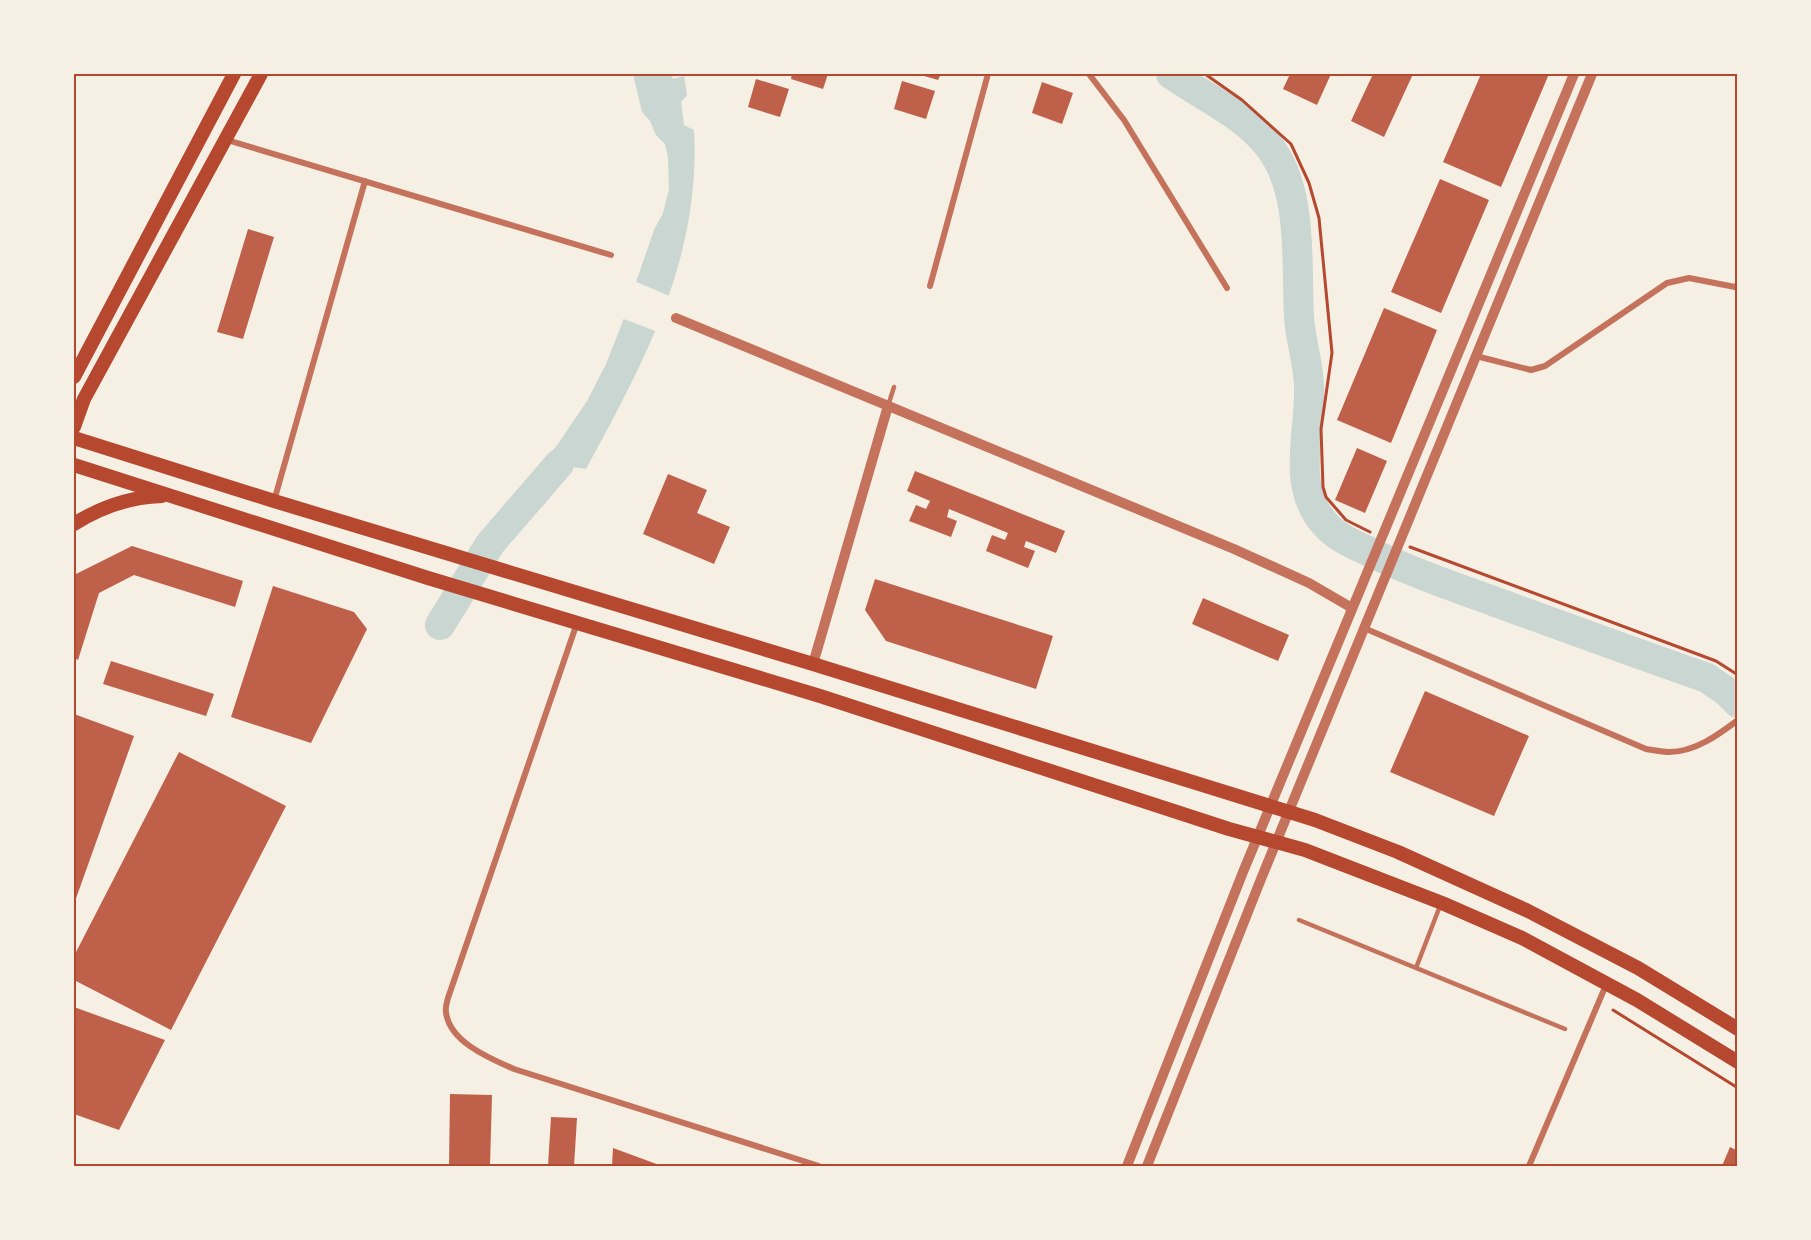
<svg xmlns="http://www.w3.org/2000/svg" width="1811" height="1240" font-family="'PT Sans',sans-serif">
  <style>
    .water { fill: #c9d6d2 }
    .pier { fill: #f6efe4 }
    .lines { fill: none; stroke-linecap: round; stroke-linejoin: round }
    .river { stroke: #c9d6d2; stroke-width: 30 }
    .building { fill: #bf614a }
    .path { stroke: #b5482f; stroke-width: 3 }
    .service { stroke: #c5725c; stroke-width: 4.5 }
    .minor { stroke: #c5725c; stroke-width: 6 }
    .tertiary { stroke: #c5725c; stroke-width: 10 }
    .primary { stroke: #b5482f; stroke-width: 14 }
    .neatline { fill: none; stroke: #b5482f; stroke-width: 2 }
  </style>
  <rect width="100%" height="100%" fill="#f6efe4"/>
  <path class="water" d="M633,74H671L673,79L684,76L687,95L681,102L684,125L694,130C701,257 645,361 586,469L573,467L542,507L524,486L558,444L587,401L606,364L621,326L654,230L663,213L669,189L668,157L665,144L656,135L650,121L642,112Z"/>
  <path class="pier" d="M634,281L672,297L658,332L621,318Z"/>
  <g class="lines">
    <path class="river" d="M1171,74C1204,97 1243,114 1268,145C1304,189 1296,263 1299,316C1300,339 1308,361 1309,385C1311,431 1290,485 1325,524C1337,538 1355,545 1372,553C1411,572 1451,586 1493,601C1564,627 1635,653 1707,678L1727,692L1738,703
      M440,625L490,544L559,464"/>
  </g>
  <path class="building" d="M792,74H828L823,89L791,79Z
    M917,74H941L938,80Z
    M1290,74H1331L1317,105L1283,89Z
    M1373,74H1413L1384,137L1351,121Z
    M1481,74H1549L1501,187L1443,162Z
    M756,79L789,89L780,117L748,107Z
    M902,81L935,91L926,119L894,109Z
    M1042,82L1073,93L1062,124L1032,113Z
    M1440,179L1489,200L1441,313L1391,292Z
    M248,229L274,237L243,339L217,332Z
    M1384,308L1437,330L1391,443L1337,420Z
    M1357,448L1387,461L1365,513L1335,500Z
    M915,471L1065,531L1056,553L1026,541L1024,547L1035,551L1028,568L986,551L992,535L1005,540L1008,533L949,509L947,517L957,521L951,537L909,521L916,505L926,509L930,501L907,491Z
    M668,474L707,490L697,513L730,527L714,564L643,534Z
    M132,546L243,581L235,607L134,575L99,593L78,660L74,658V583L76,574Z
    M875,579L1053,636L1036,689L886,641L865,610Z
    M273,586L354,612L367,629L311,743L231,717Z
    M1203,598L1289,635L1278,661L1192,624Z
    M111,661L214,694L206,716L103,684Z
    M1425,691L1529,736L1494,816L1390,772Z
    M74,714L134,736L74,904Z
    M179,752L286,806L171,1030L74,980V956Z
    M74,1007L165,1040L119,1130L74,1114Z
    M450,1094L492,1095L490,1166H449Z
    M551,1117L577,1118L574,1166H548Z
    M1730,1147L1738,1151V1166H1722Z
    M613,1148L662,1166H612Z"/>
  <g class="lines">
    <path class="path" d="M1205,74L1242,100L1291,144L1309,183L1319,218L1332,353L1321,429L1323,487L1326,497L1346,520L1370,532
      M1410,547L1716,661L1738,675
      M1613,1010L1738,1088"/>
    <path class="service" d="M888,406L894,387
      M1299,920L1565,1029
      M1416,968L1440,906"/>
    <path class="minor" d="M1089,74L1124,120L1227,288
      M227,140L611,255
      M930,286L988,74
      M1476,356L1531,370L1545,366L1667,283L1689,278L1735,287L1738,285
      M274,501L365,181
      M577,623L448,998C447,1002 445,1008 446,1012C449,1042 491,1059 514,1069L819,1166
      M1364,628L1646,749C1653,750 1662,752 1669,752C1695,752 1718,735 1738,720
      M1529,1166L1606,985"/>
    <path class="tertiary" d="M676,318L1234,549L1309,583L1352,608
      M813,664L888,406
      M1127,1166L1243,872L1574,74
      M1147,1166L1261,879L1592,74"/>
    <path class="primary" d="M74,377L234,74
      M74,427L84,399L261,74
      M74,438L274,501L813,664L1315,820L1398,852L1526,910L1638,968L1738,1029
      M74,465L428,578L820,696L1229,829L1305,850L1442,903L1522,938L1637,1000L1738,1062
      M74,524C101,507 129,497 162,496"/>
  </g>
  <rect width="1811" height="1240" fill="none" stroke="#f6efe4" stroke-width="150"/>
  <rect x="75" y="75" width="1661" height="1090" class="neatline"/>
</svg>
